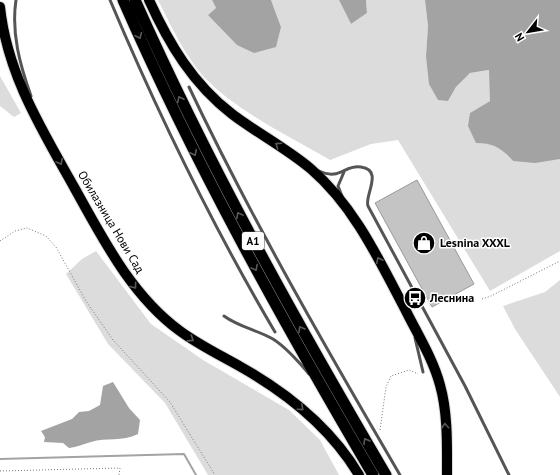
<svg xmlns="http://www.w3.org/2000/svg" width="560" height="475" font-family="'PT Sans',sans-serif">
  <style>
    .green { fill: #dcdcdc }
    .water { fill: #a3a3a3 }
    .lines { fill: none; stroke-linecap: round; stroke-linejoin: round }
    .stream { stroke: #a3a3a3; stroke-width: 2 }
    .building { fill: #c4c4c4; stroke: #999 }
    .primary-casing { stroke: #dbdbdb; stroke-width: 12 }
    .highway-casing { stroke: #dbdbdb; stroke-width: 13 }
    .path { stroke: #777; stroke-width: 1; stroke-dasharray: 1 2; stroke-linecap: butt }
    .lane { stroke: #555; stroke-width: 3 }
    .primary { stroke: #000; stroke-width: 10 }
    .highway { stroke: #000; stroke-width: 11 }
    .oneway { stroke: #595959 }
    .labels { text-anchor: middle; stroke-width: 3; stroke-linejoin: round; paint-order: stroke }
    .shield { fill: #fff; stroke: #4c4c4c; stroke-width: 1 }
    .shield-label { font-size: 11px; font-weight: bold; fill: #000 }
    .street-label { font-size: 12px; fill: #000; stroke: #fff }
    .poi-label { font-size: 12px; font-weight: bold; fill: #000; stroke: #fff; text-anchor: start }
  </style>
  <rect width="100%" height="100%" fill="#fff"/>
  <path class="green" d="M158,0H212L216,8L208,15L281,27L271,0H339L351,24L367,13L366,0H425L428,26L426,56L448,101L456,87L470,73L490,70V101L470,113L487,143L501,149L513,161L560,159V251L490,291L398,140L371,144L330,160C289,136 236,111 203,76C184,54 171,26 158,0Z
    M0,76L21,113L14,117L0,106Z
    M96,251L151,324L203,360L289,410L320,440L339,475H208L165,403L108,344L66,274L82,259Z
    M560,280V397L515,329L503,306L545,292Z"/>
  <path class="water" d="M212,0H271L281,27L276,47L254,53L237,45L208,15L216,8Z
    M339,0H366L367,13L351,24Z
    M425,0H560V159L535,163L513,161C501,148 494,143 476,143L468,126L470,113L490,101L489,70L470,73L456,87L448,101L438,100L429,84L426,56L428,26Z
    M113,382L129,408L140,420L138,434C122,442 106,437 91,442C83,444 77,447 69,448L63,443L44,442L45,437L41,431L72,419L79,412L89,411L100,405L103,386Z"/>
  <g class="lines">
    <path class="stream" d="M0,459L184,454L196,475"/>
  </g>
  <path class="building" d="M417,180L474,284L432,307L375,203Z"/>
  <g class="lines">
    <g class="primary-casing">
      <path id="primary" d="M149,0C169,44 193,84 232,114C257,133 286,148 311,169C355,207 379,260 406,311C418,335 433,359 440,385C448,413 447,446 447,475
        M0,7C7,74 42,130 74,187C103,239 131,295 180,331C199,345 220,355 241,367C287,393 331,428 359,475"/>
    </g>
    <g class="highway-casing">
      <path id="highway" d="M123,0C195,164 282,320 373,475
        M135,0C208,164 295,320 386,475"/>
    </g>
    <path class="path" d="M0,241L15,231L27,228L46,236L56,247L86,301L113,340L170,402L215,475
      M482,299L491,296L560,261
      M380,430L386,387L391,376L409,370L418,374
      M0,471L120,468L119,475"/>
    <path class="lane" d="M16,0C11,33 20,65 31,96
      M110,0C158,114 212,225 275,332
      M189,87C252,220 326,348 400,475
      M319,171C340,181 345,164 361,167C384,170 364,196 368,206L465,386L509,475
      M342,196L338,186L344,172
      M224,316C239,327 257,330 273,339C287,348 299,362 309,374
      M415,338L423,372"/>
    <use href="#primary" class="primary"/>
    <use href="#highway" class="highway"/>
  </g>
  <defs><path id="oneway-chevron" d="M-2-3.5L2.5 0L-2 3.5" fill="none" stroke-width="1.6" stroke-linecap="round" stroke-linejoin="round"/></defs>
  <g class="oneway">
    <use href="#oneway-chevron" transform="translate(139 36) rotate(66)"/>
    <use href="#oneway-chevron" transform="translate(180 99) rotate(-116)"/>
    <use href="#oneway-chevron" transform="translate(278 145) rotate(-146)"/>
    <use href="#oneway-chevron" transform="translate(194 153) rotate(64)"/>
    <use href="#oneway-chevron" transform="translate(60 162) rotate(62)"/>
    <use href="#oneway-chevron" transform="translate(239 215) rotate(-118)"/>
    <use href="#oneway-chevron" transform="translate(379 260) rotate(-117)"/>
    <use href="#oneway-chevron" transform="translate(255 268) rotate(62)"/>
    <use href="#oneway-chevron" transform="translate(134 286) rotate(54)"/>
    <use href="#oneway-chevron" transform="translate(301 329) rotate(-120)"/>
    <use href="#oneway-chevron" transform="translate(191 339) rotate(33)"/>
    <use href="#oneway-chevron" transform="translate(301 408) rotate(42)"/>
    <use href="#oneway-chevron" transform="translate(445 426) rotate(-94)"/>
    <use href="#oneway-chevron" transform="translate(366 441) rotate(-120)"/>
  </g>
  <defs>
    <g id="shop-disc" transform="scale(1.15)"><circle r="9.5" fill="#000" stroke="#fff"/><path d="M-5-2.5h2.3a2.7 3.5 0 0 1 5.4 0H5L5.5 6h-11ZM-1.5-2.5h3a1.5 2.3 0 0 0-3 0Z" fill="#fff"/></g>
    <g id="bus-disc" transform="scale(1.15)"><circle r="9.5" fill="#000" stroke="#fff"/><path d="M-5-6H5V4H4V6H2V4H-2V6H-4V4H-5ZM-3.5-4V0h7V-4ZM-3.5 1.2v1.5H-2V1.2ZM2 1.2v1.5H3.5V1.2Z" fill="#fff"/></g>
  </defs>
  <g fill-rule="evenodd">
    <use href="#shop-disc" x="424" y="243"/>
    <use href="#bus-disc" x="415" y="298"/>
  </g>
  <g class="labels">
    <rect class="shield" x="242" y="232" width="22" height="18" rx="3"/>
    <g class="shield-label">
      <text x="253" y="245">A1</text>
    </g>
    <g class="street-label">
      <text transform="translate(111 222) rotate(59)" y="4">Обилазница Нови Сад</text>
    </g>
    <g class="poi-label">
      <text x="440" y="247">Lesnina XXXL</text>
      <text x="430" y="302">Леснина</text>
    </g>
  </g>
  <g transform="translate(528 32) rotate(239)" stroke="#ffffff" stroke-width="3" paint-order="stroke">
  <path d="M0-3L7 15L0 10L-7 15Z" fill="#000000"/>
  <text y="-6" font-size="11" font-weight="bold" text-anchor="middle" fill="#000000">N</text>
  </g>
</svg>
